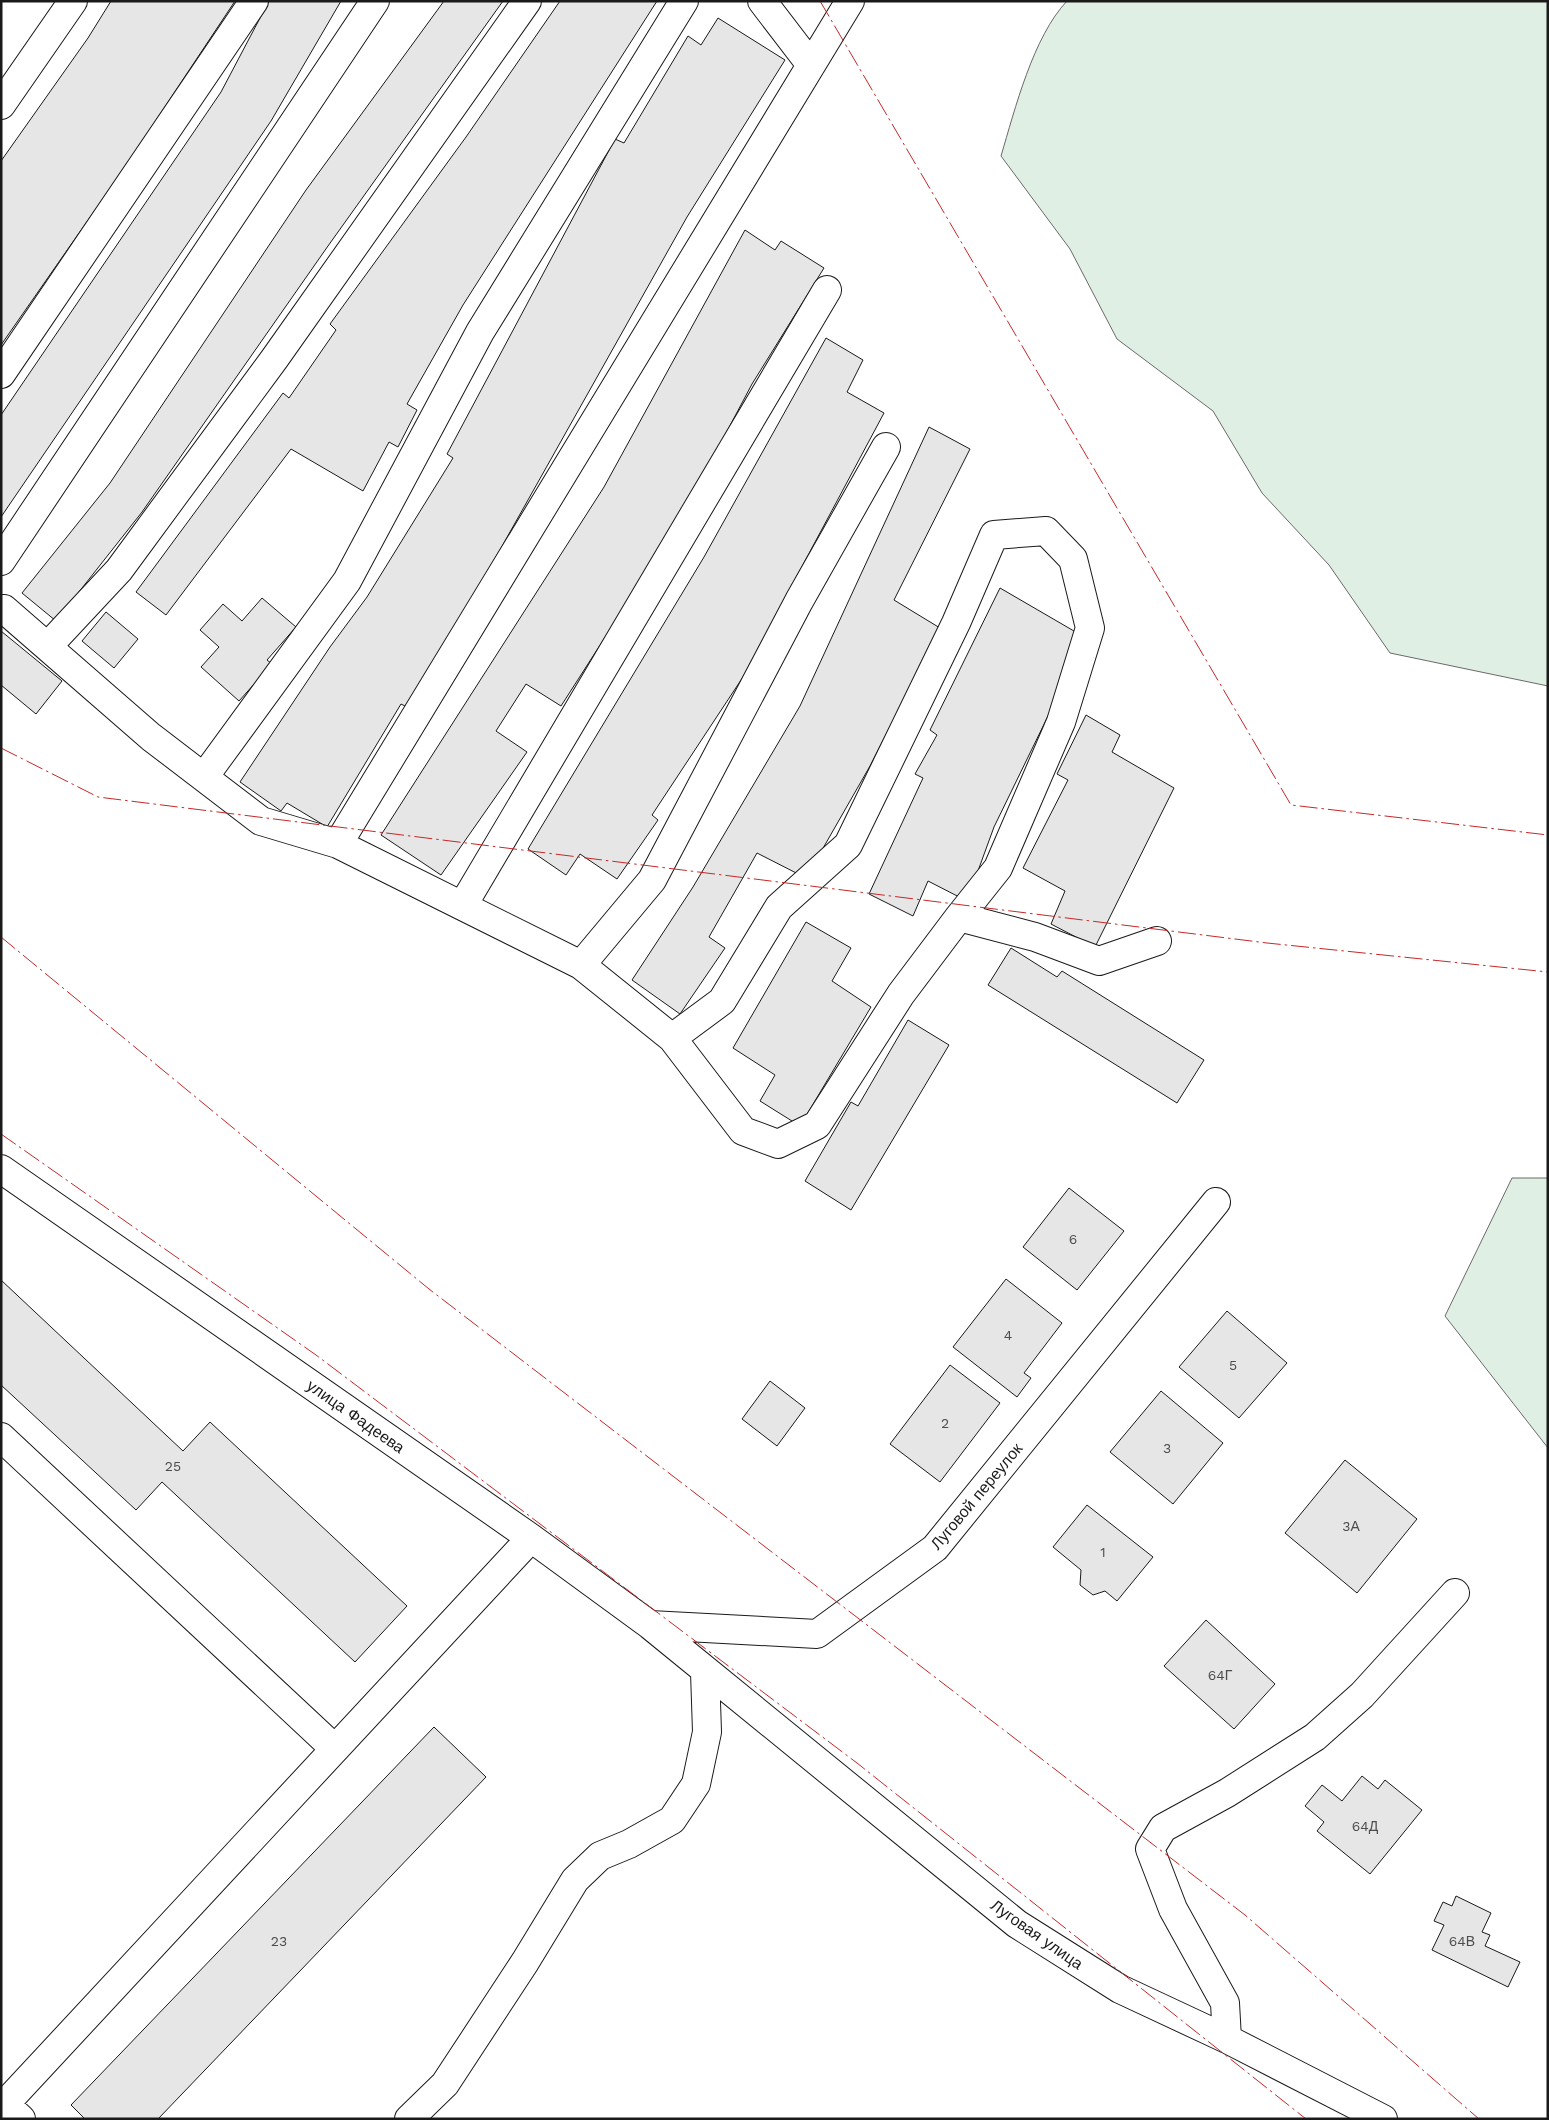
<svg xmlns="http://www.w3.org/2000/svg" width="1549" height="2120" font-family="'Work Sans',sans-serif">
  <style>
    .green { fill: #e0efe3; stroke: #6a6a6a }
    .building { fill: #e6e6e6; stroke: #1a1a1a }
    .lines { fill: none; stroke-linecap: round; stroke-linejoin: round }
    .minor-casing { stroke: #1a1a1a; stroke-width: 30 }
    .minor { stroke: #fff; stroke-width: 28 }
    .power { stroke: #c62828; stroke-width: 1; stroke-dasharray: 18 4 2.5 4; stroke-linecap: butt }
    .labels { text-anchor: middle; stroke-width: 4; stroke-linejoin: round; paint-order: stroke }
    .number-label { font-size: 14px; fill: #4d4d4d }
    .street-label { font-size: 16px; fill: #1a1a1a; stroke: #fff }
  </style>
  <rect width="100%" height="100%" fill="#fff"/>
  <path class="green" d="M1067,1H1548V686L1390,653L1329,565L1262,493L1213,411L1117,339L1070,249L1001,156C1015,109 1033,37 1067,1Z
    M1512,1178H1548V1448L1445,1316Z"/>
  <path class="building" d="M111,1H235L123,170L1,345V161L88,38Z
    M269,1H341L271,121L1,517V415L221,92Z
    M444,1H503L328,246L142,512L56,621L22,593L110,483L306,190Z
    M560,1H657L463,305L407,404L417,410L398,447L389,442L363,491L291,449L166,615L136,592L283,393L289,398L336,330L330,324L466,137Z
    M718,18L785,60L687,217L501,548L407,707L401,704L327,827L287,803L281,811L240,782L330,647L367,597L453,458L447,454L615,139L624,143L688,36L701,45Z
    M745,230L775,250L781,241L824,268L752,384L679,522L561,706L526,684L496,731L527,752L441,875L381,835L604,487Z
    M826,338L863,360L847,392L884,413L743,677L652,815L658,820L617,879L580,854L566,875L528,849L704,557Z
    M929,427L970,449L894,600L940,628L870,766L806,878L757,853L709,937L725,948L680,1014L632,980L693,887L800,706Z
    M1000,588L1086,638L994,827L967,901L928,881L913,916L869,894L923,778L915,774L937,735L930,730Z
    M262,598L296,627L267,660L272,664L239,701L201,667L219,647L200,630L223,604L242,621Z
    M106,612L138,639L114,668L82,641Z
    M1,631L62,681L36,714L1,685Z
    M1086,715L1120,735L1112,752L1174,788L1095,947L1051,924L1065,891L1023,868L1068,780L1057,774Z
    M806,922L851,948L832,981L871,1007L800,1126L760,1101L775,1075L733,1048Z
    M1011,948L1057,977L1062,971L1204,1060L1177,1103L988,985Z
    M908,1020L949,1045L851,1210L805,1181L851,1102L858,1106Z
    M1069,1188L1124,1231L1077,1290L1023,1247Z
    M1006,1279L1062,1323L1024,1373L1031,1378L1017,1397L953,1347Z
    M1,1280L183,1451L210,1422L407,1606L355,1662L162,1482L136,1510L1,1385Z
    M1227,1311L1287,1363L1239,1418L1179,1367Z
    M950,1365L1000,1403L940,1482L890,1444Z
    M770,1381L805,1408L777,1446L742,1419Z
    M1161,1391L1223,1443L1173,1504L1110,1452Z
    M1345,1460L1417,1519L1357,1593L1285,1533Z
    M1087,1505L1153,1557L1117,1601L1105,1591L1093,1595L1080,1585L1081,1570L1053,1547Z
    M1206,1620L1275,1684L1234,1729L1164,1666Z
    M434,1727L486,1777L158,2119H85L71,2105Z
    M1362,1776L1378,1789L1385,1780L1422,1810L1370,1874L1317,1831L1324,1822L1305,1806L1322,1785L1342,1801Z
    M1456,1896L1491,1913L1482,1932L1490,1935L1485,1946L1520,1962L1508,1987L1432,1950L1444,1925L1434,1921L1443,1902L1452,1906Z"/>
  <g class="lines">
    <g class="minor-casing">
      <path id="minor" d="M762,1L811,65
        M1,105L73,1
        M1,374L254,1
        M1,561L375,1
        M1,609H4L151,737L261,821L338,844L581,965L672,1038L743,1131L778,1144L817,1125L901,994L959,917L1035,937L1099,961L1157,941
        M48,646L119,570L275,358L527,1
        M204,777L347,581L480,332L684,1
        M338,844L850,1
        M463,905L827,290
        M581,965L652,880L799,601L886,447
        M672,1038L722,1001L779,907L848,845L956,623L994,535L1046,531L1073,559L1090,628L1061,722L998,868L959,917
        M1,1169L531,1538L650,1625L1017,1924L1120,1989L1227,2039L1383,2119
        M1,1437L335,1749
        M650,1625L817,1634L935,1548L1216,1202
        M1227,2039L1225,2003L1173,1909L1150,1849L1163,1828L1227,1793L1315,1737L1362,1695L1455,1593
        M21,2119L5,2104L531,1538
        M409,2119L445,2084L525,1962L575,1880L600,1856L629,1844L672,1820L696,1784L707,1732L705,1672"/>
    </g>
    <use href="#minor" class="minor"/>
    <path class="power" d="M820,1L1291,805L1548,835
      M1,748L98,797L1267,943L1548,972
      M1,937L429,1289L1245,1915L1479,2119
      M1,1134L316,1355L857,1763L1306,2119"/>
  </g>
  <g class="labels">
    <g class="number-label">
      <text x="1073" y="1244">6</text>
      <text x="1008" y="1340">4</text>
      <text x="1233" y="1370">5</text>
      <text x="945" y="1428">2</text>
      <text x="1167" y="1453">3</text>
      <text x="173" y="1471">25</text>
      <text x="1351" y="1531">3А</text>
      <text x="1103" y="1557">1</text>
      <text x="1220" y="1680">64Г</text>
      <text x="1365" y="1831">64Д</text>
      <text x="279" y="1946">23</text>
      <text x="1462" y="1946">64В</text>
    </g>
    <g class="street-label">
      <text transform="translate(356 1416) rotate(35)" y="6">улица Фадеева</text>
      <text transform="translate(976 1496) rotate(-50)" y="6">Луговой переулок</text>
      <text transform="translate(1037 1934) rotate(35)" y="6">Луговая улица</text>
    </g>
  </g>
  <rect width="1549" height="2120" fill="none" stroke="#1a1a1a" stroke-width="5"/>
</svg>
